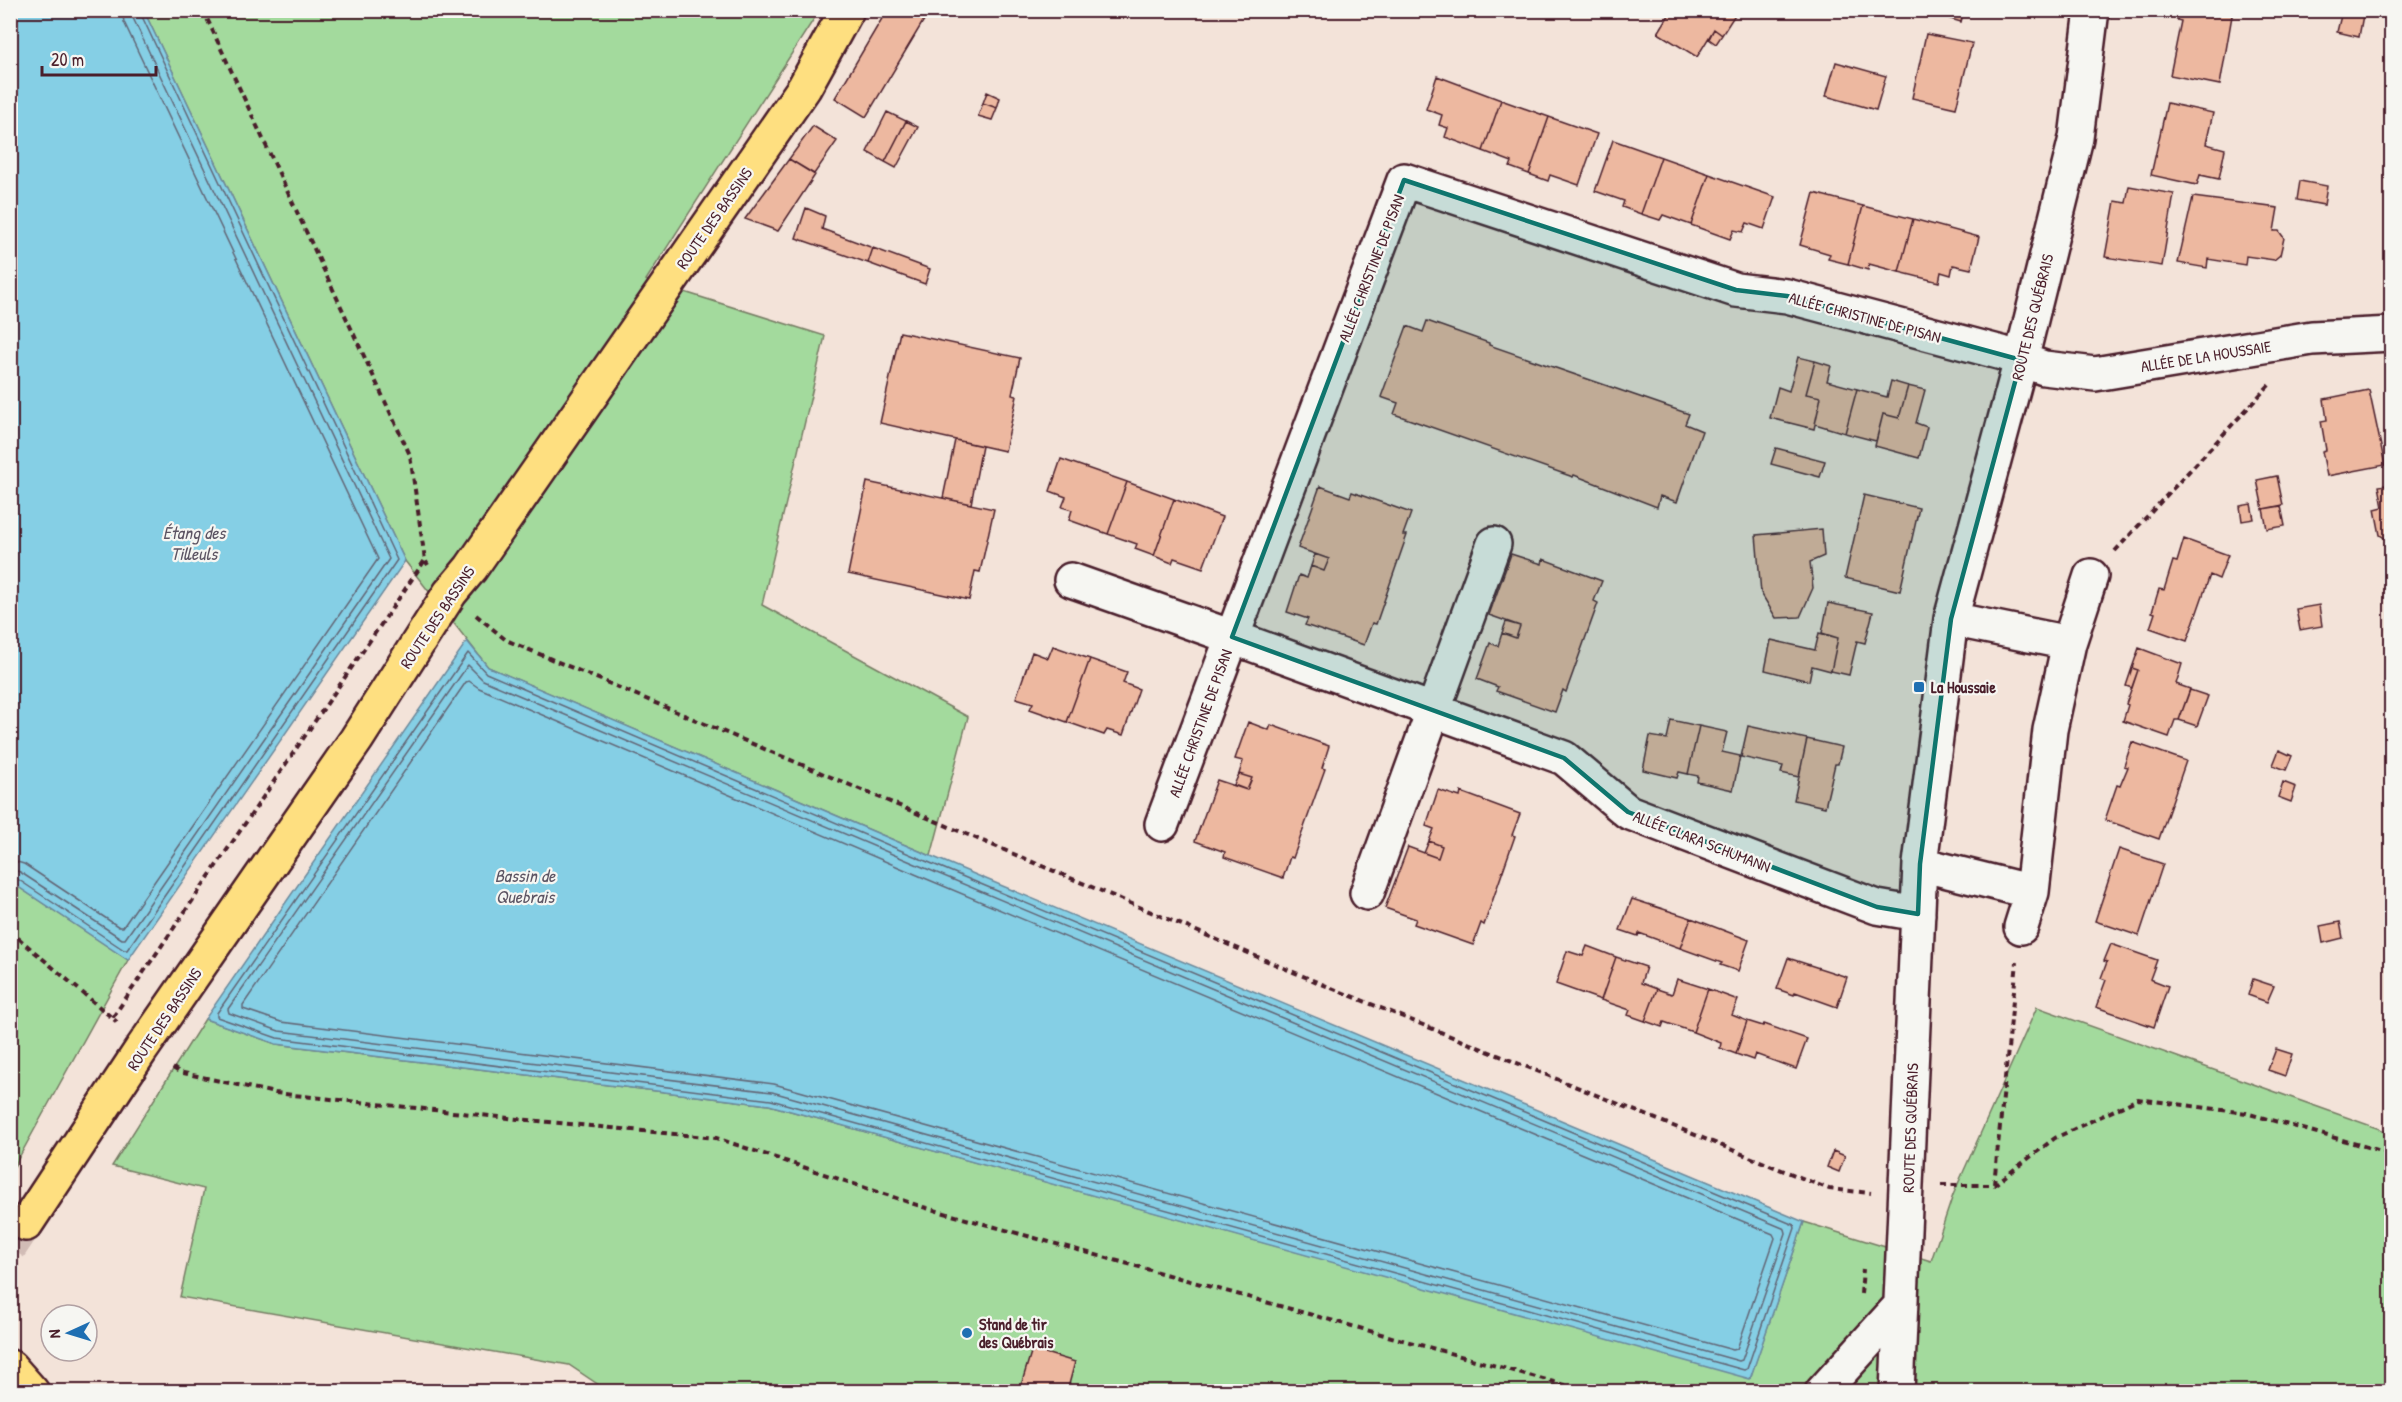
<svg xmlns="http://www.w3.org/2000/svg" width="2402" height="1402" font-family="'Patrick Hand',sans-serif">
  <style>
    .green { fill: #a3da9d; stroke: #767c64; stroke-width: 1.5 }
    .water { fill: #85cfe5; stroke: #6d899b; stroke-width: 1.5 }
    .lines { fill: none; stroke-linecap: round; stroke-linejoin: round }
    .shore { stroke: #626575; stroke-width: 1.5 }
    .building { fill: #edb8a0; stroke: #4a1f2b; stroke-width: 1.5 }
    .major-tunnel { stroke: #d1bcb6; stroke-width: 33; stroke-dasharray: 33 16; stroke-linecap: butt }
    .minor-casing { stroke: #4a1f2b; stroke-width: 38 }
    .major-casing { stroke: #4a1f2b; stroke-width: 38 }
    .highway-casing { stroke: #4a1f2b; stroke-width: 38 }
    .path { stroke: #4a1f2b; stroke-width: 4; stroke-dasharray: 6 4.5; stroke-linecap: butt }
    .minor { stroke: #f6f6f2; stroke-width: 33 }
    .major { stroke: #fedf80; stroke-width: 33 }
    .highway { stroke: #fedf80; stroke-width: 33 }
    .marked { fill: #0f766e; fill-opacity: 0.2; stroke: #0f766e; stroke-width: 4.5; stroke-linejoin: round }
    .poi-dot { fill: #1f6fb2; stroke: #f6f6f2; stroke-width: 2 }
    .labels { text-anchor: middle; stroke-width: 4.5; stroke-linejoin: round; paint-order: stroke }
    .street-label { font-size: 16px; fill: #4a1f2b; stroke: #f6f6f2 }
    .poi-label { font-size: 16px; font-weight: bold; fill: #4a1f2b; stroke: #f6f6f2; text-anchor: start }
    .water-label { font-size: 18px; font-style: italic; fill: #5c5463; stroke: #f6f6f2 }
  </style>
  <rect width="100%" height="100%" fill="#f3e3d9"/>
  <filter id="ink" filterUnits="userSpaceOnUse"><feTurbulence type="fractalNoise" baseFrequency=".0167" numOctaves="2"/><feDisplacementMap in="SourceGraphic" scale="12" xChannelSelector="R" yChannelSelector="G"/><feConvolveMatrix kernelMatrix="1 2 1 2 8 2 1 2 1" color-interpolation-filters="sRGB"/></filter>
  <g filter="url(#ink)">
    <path class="green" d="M144,11H819L646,280L825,336L762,605L968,717L931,856L488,667L405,561Z
      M11,882L128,960L11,1172Z
      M2037,1007L2391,1133V1391H608L569,1365L180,1297L204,1189L112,1166L205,1019L276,1044L769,1105L1750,1378L1804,1222L1931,1261L1953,1195Z"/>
    <path class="water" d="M10,11H144L405,561L128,960L11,882Z
      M467,641L488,667L931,856L1804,1222L1750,1379L769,1105L276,1044L205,1019Z"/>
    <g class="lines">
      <path class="shore" d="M468,653L486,673L928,862L1794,1225L1795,1228L1747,1369L1744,1370L771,1100L277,1038L217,1017V1013Z
        M468,665L483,680L925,868L1785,1229L1786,1233L1742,1360L1739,1361L772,1092L279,1031L229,1013L228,1009Z
        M469,681L479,688L922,877L1773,1234L1775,1238L1737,1349L1733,1350L774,1084L281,1022L243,1009V1005L466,682Z
        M10,860L24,864L119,927H123L378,559L124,22L122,10
        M10,869L20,872L122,939H125L389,559L133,18L131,10
        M10,877L16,878L124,950H127L397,560L139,10"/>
    </g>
    <path class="building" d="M887,10H930L866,117L835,98Z
      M1672,10H1731L1736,13L1722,35L1714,29L1697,57L1658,33Z
      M1921,10H1964L1961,22Z
      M2178,10H2233L2220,85L2170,75L2181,21L2177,20Z
      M2342,11L2363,15L2359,37L2337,32Z
      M1714,29L1722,35L1716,44L1709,39Z
      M1926,34L1972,43L1956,108L1912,98Z
      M1836,62L1886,76L1876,110L1826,96Z
      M1437,76L1501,100L1483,151L1445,137L1448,128L1439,125L1442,115L1426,109Z
      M987,92L1000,98L997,108L983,103Z
      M1501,100L1549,117L1529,174L1510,167L1512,162L1483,151Z
      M983,103L997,108L992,120L978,116Z
      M2167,103L2213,113L2206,144L2225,149L2219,179L2200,175L2197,185L2151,175Z
      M887,112L906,121L885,162L867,152Z
      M1549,117L1597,134L1579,185L1550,175L1548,181L1529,174Z
      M906,121L918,127L896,168L885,162Z
      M813,126L837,141L814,174L789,159Z
      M1613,140L1661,157L1641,214L1622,207L1624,201L1595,191Z
      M1661,157L1709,174L1691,225L1663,215L1660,220L1641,214Z
      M789,159L815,175L778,231L745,219Z
      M1709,174L1775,197L1764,229L1747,223L1743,232L1734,230L1730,239L1691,225Z
      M2300,181L2327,186L2324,205L2297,200Z
      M2129,186L2174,194L2162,266L2105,257L2115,201L2126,203Z
      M1814,193L1863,206L1848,264L1828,259L1830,254L1800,245Z
      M2193,197L2278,208L2274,231H2279L2284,238L2280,255L2274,260L2246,256L2245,265L2208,259L2207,268L2178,263Z
      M1863,206L1913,219L1899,272L1869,264L1868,270L1848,264Z
      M806,208L825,216L822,229L873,248L868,263L796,238Z
      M1913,219L1979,237L1971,269L1953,265L1951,275L1941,272L1939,282L1899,272Z
      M873,248L930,269L925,284L868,263Z
      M1427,321L1489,343V345L1689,414L1685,424L1702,431L1677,502L1660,496L1657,507L1574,475L1573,477L1394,414L1398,403L1381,397L1407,326L1423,332Z
      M900,332L1020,358L1012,395L1017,396L1005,451L880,423Z
      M1798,357L1815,361L1806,394L1821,397L1814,429L1770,418L1778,387L1789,391Z
      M1815,361L1831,366L1827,381L1857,389L1845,433L1815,424L1821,397L1806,394Z
      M1891,381L1908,386L1899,418L1883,414L1876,441L1845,433L1857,389L1887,397Z
      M1908,386L1925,390L1916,423L1927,427L1919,458L1875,446L1883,414L1899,418Z
      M2369,390L2385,465L2327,476L2322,451L2326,450L2321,421L2327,420L2324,399Z
      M955,440L982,446L971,504L943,498Z
      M1776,448L1825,461L1820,477L1771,464Z
      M1061,459L1127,482L1108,534L1069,520L1072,510L1062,507L1066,497L1050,491Z
      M2277,476L2283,505L2263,509L2257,480Z
      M867,482L994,509L980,572L975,571L969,600L848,574Z
      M1127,482L1174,499L1154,556L1135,549L1137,544L1108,534Z
      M2392,484V562H2390L2386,539L2380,535L2375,509L2383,507L2379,486Z
      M1320,486L1350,497L1352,492L1411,513L1403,535H1407L1376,624L1372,623L1364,645L1305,625L1308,619L1287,612L1299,575L1307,578L1311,566L1324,571L1329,559L1298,548Z
      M1864,495L1919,508L1900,591L1845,578Z
      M1174,499L1222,517L1203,568L1174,558L1172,563L1154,556Z
      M2251,504L2254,519L2242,521L2240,506Z
      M2281,506L2285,526L2267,529L2263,509Z
      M1822,529L1824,556L1810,562L1813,588L1800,617L1776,618L1761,593L1756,535Z
      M2184,539L2228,555L2219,579L2210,575L2187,641L2150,628L2155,613L2152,612L2159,589L2164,590L2173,561L2177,562Z
      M1315,554L1329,559L1324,571L1311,566Z
      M1511,554L1542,564L1543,559L1602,581L1594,601L1598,603L1566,692L1563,690L1555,712L1496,691L1498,687L1477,679L1490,643L1498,646L1502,633L1516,638L1520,626L1489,615Z
      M1828,603L1873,612L1865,643L1857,641L1849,675L1831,671L1838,638L1822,633Z
      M2319,605L2322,626L2300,630L2296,609Z
      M1506,622L1520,626L1516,638L1502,633Z
      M1819,633L1838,638L1831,671L1812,666L1809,681L1765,670L1771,640L1815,650Z
      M1053,646L1090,659L1067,722L1030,709L1033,703L1016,698L1032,652L1048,658Z
      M2139,648L2182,664L2176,684L2190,689L2179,720H2175L2169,737L2123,721L2128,705L2126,704L2138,670L2132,668Z
      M1090,659L1127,672L1123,683L1139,689L1123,735L1107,730L1104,735L1067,722Z
      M2132,668L2138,670L2132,688L2126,686Z
      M2190,690L2208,696L2197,726L2179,720Z
      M1671,720L1699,726L1688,774L1679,772L1677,778L1643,770L1650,736L1667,739Z
      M1248,722L1269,730L1271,725L1329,746L1322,768L1325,769L1293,858L1290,857L1283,878L1224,857L1225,852L1195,841L1217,780L1247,790L1252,778L1239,774L1243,761L1235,759Z
      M1699,726L1727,732L1722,752L1740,756L1733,790L1697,782L1698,776L1688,774Z
      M1748,726L1807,739L1799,777L1781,773L1783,766L1741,757Z
      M1807,739L1842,747L1838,764H1835L1825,807L1794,800Z
      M2132,742L2186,761L2159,839L2105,820L2117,785L2120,786L2128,767L2124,766Z
      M2279,750L2292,756L2286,770L2273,765Z
      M1239,774L1252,778L1247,790L1234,785Z
      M2283,782L2296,787L2291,802L2278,797Z
      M1438,790L1460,797L1461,792L1520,814L1512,835L1515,836L1484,925L1481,923L1473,945L1414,924L1416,919L1385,908L1408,847L1438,858L1442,846L1429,841L1434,829L1426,826Z
      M1429,841L1442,846L1438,858L1424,853Z
      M2119,849L2163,864L2139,936L2095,921Z
      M1632,899L1691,918L1680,948L1639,933L1638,936L1620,930Z
      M1691,918L1749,940L1738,971L1720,965L1722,963L1680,948Z
      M2340,922L2343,938L2323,943L2320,926Z
      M2111,944L2157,960L2150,979L2168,986L2154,1027L2096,1007L2106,980L2101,978L2107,962L2104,961Z
      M1587,946L1616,957L1601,1000L1556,984L1567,951L1583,956Z
      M1616,957L1646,967L1641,983L1657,989L1645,1021L1628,1015L1630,1010L1601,1000Z
      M1788,958L1847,977L1837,1007L1795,992L1794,995L1777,989Z
      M1677,979L1708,989L1693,1032L1664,1022L1662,1027L1645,1021L1657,989L1672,994Z
      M2253,979L2274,986L2267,1002L2248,995Z
      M1708,989L1738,1000L1732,1015L1747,1021L1736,1054L1720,1048L1721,1043L1693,1032Z
      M1747,1021L1763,1026L1764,1024L1807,1039L1796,1069L1755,1054L1753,1060L1736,1054Z
      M2276,1049L2292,1054L2285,1076L2268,1070Z
      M1833,1151L1845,1156L1839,1172L1827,1167Z
      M1032,1349L1075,1362L1067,1392H1019Z"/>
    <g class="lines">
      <path class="major-tunnel" d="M10,1248L26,1224"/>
      <g class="minor-casing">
        <path id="minor" d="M1071,580L1232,637L1564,758L1628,812L1877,907L1918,914
          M1951,619L2069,643
          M1162,824L1404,180L1736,290L1787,296L2002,353L2044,368L2095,374L2312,338L2392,334
          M1920,864L2032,892
          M1367,893L1494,544
          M2021,927L2032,892L2050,730L2069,643L2091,576
          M1822,1392L1900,1306
          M1897,1392L1920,864L1951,619L2021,360L2076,138L2092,10"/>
      </g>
      <g class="major-casing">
        <path id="major" d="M26,1224L141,1050L356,740L450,593L471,568L804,88L847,10"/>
      </g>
      <g class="highway-casing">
        <path id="highway" d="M10,1367L32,1392"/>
      </g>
      <path class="path" d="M203,10L410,455L425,560L428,565
        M2115,551L2271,383
        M476,615L506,640L1329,987L1829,1189L1871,1193
        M10,931L117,1022
        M113,1017L425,560
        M173,1068L179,1072L275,1093L518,1119L716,1138L923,1207L1590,1392
        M1994,1184L2017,962
        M1941,1185H1994L2055,1138L2138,1099L2246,1113L2392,1154
        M1861,1294L1863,1269"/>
      <use href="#minor" class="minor"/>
      <use href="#major" class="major"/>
      <use href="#highway" class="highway"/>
    </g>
  </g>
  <path class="marked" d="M1404,180L1736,290L1787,296L2021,360L1951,619L1920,864L1918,914L1877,907L1628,812L1564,758L1232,637Z"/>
  <g class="poi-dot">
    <rect x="1913" y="681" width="12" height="12" rx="3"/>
    <circle cx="967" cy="1333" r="6"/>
  </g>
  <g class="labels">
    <g class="street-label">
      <text transform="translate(714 218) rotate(-55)" y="6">ROUTE DES BASSINS</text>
      <text transform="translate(1371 268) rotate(-69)" y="6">ALLÉE CHRISTINE DE PISAN</text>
      <text transform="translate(1865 317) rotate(15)" y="6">ALLÉE CHRISTINE DE PISAN</text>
      <text transform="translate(2032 317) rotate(-76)" y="6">ROUTE DES QUÉBRAIS</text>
      <text transform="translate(2206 356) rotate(-9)" y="6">ALLÉE DE LA HOUSSAIE</text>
      <text transform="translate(437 617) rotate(-56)" y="6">ROUTE DES BASSINS</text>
      <text transform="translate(1200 723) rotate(-70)" y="6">ALLÉE CHRISTINE DE PISAN</text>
      <text transform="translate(1702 841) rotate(21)" y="6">ALLÉE CLARA SCHUMANN</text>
      <text transform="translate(164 1019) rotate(-56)" y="6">ROUTE DES BASSINS</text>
      <text transform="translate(1910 1128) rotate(-88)" y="6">ROUTE DES QUÉBRAIS</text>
    </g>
    <g class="poi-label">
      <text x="1931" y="693">La Houssaie</text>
      <text x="979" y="1330">Stand de tir<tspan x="979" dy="18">des Québrais</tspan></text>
    </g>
    <g class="water-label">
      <text x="194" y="539">Étang des<tspan x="194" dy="21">Tilleuls</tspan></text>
      <text x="525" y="882">Bassin de<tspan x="525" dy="21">Quebrais</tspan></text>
    </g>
  </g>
  <rect width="2402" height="1402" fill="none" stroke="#f6f6f2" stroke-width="36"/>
  <rect x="18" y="18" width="2366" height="1366" fill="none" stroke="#4a1f2b" stroke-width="2" filter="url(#ink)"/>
  <g transform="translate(69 1333) rotate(266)"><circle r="28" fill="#f6f6f2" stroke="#b1a0a2" stroke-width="1.5"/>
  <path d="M0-4.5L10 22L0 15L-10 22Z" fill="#1f6fb2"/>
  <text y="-9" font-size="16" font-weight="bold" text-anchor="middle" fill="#4a1f2b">N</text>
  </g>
  <path d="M42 66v9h114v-9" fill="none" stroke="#4a1f2b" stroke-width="3"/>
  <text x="51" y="66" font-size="18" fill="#4a1f2b" stroke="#f6f6f2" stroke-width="4.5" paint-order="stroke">20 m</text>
</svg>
